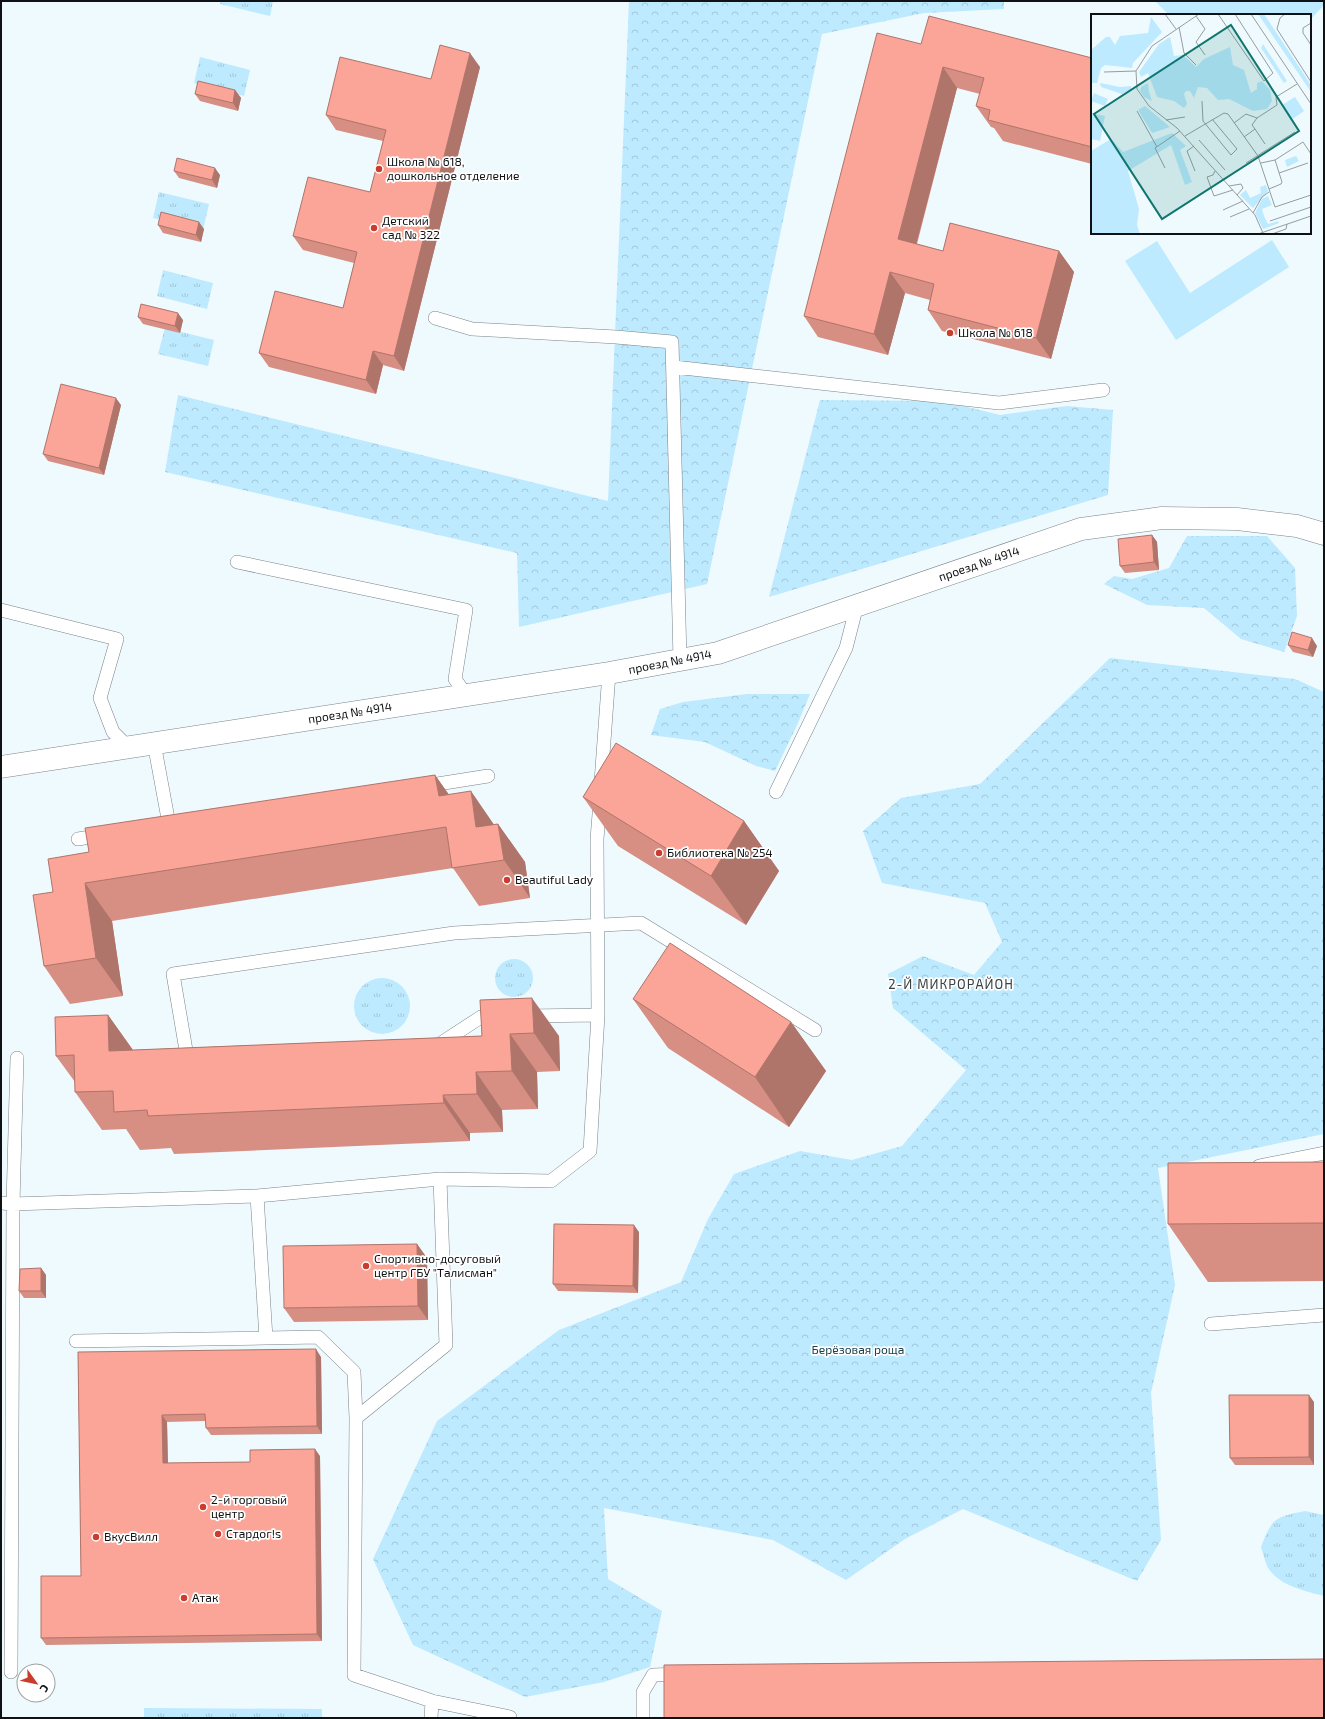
<svg xmlns="http://www.w3.org/2000/svg" width="1325" height="1719" font-family="'Exo 2',sans-serif">
  <style>
    .grass { fill: #bdeafe }
    .forest { fill: url(#forest-crowns) }
    .park { fill: url(#park-tufts) }
    .lines { fill: none; stroke-linecap: round; stroke-linejoin: round }
    .service-casing { stroke: #7a8388; stroke-width: 14 }
    .minor-casing { stroke: #7a8388; stroke-width: 23 }
    .service { stroke: #fff; stroke-width: 13 }
    .minor { stroke: #fff; stroke-width: 22 }
    .wall { fill: #d78e83 }
    .shaded-wall { fill: #af746a }
    .building { fill: #faa598; stroke: #af746a }
    .poi-dot { fill: #ca3d2e; stroke: #fff; stroke-width: 1.5 }
    .labels { text-anchor: middle; stroke-width: 3.5; stroke-linejoin: round; paint-order: stroke }
    .poi-label { font-size: 12px; fill: #0f1214; stroke: #fff; text-anchor: start }
    .street-label { font-size: 12px; fill: #0f1214; stroke: #fff }
    .park-label { font-size: 12px; fill: #184151; stroke: #fff }
    .neighbourhood-label { font-size: 13px; letter-spacing: 1px; fill: #394245; stroke: #fff }
    .inset-road { fill: none; stroke: #959da0; stroke-width: 1 }
    .view { fill: #0f766e; fill-opacity: 0.15; stroke: #0f766e; stroke-width: 2 }
    .inset-edge { fill: none; stroke: #0f1214; stroke-width: 2 }
  </style>
  <defs>
    <pattern id="forest-crowns" width="20" height="18" patternUnits="userSpaceOnUse"><rect width="20" height="18" fill="#bdeafe"/><path d="M2 6a3 3 0 1 1 6 0M12 15a3 3 0 1 1 6 0" fill="none" stroke="#a1c8d9"/></pattern>
    <pattern id="park-tufts" width="24" height="20" patternUnits="userSpaceOnUse"><rect width="24" height="20" fill="#bdeafe"/><path d="M3 7l-1-3M5 7V3M7 7l1-3M15 17l-1-3M17 17v-4M19 17l1-3" fill="none" stroke="#a1c8d9"/></pattern>
  </defs>
  <rect width="100%" height="100%" fill="#effafe"/>
  <path class="grass" d="M1155,1H1324V5L1310,20V15H1169Z
    M1272,240L1289,267L1176,340L1125,261L1157,241L1190,293Z"/>
  <path class="forest" d="M629,1H1004V9L924,13L822,34L707,584L519,627L517,553L165,472L178,395L608,501Z
    M820,400L943,401L1000,415L1067,406L1113,410L1108,495L769,597Z
    M1187,536H1267L1295,568L1297,616L1284,652L1241,639L1204,608L1147,605L1104,584L1114,576L1132,579L1169,568Z
    M1110,658L1295,679L1324,692V1134L1158,1168L1175,1285L1151,1393L1161,1540L1137,1581L963,1509L905,1539L846,1580L773,1540L604,1508L608,1579L662,1611L650,1667L604,1682L525,1697L413,1645L373,1559L437,1421L559,1330L681,1282L708,1219L734,1174L800,1151L852,1160L902,1146L966,1070L893,1008L888,974L923,956L974,975L1002,942L985,903L882,883L863,831L901,798L980,784Z
    M747,694H810L798,723L775,771L756,766L705,742L651,735L660,709L683,702Z"/>
  <path class="park" d="M220,1H273L270,16L220,4Z
    M200,57L250,70L244,96L194,83Z
    M159,192L209,204L203,230L153,218Z
    M163,270L213,283L207,309L157,296Z
    M165,328L214,340L208,366L158,354Z
    M495 978a19 19 0 1 1 38 0a19 19 0 1 1-38 0Z
    M354 1006a28 28 0 1 1 56 0a28 28 0 1 1-56 0Z
    M1305,1511L1324,1515V1596C1305,1591 1280,1586 1268,1568C1265,1562 1263,1553 1261,1547C1272,1518 1275,1517 1305,1511Z
    M144,1708L322,1709V1718H144Z"/>
  <g class="lines">
    <g class="service-casing">
      <path id="service" d="M435,318L472,329L616,337L672,342L680,660
        M674,367L999,403L1103,390
        M237,562L466,610L455,679L466,695
        M1,610L117,639L100,698L113,732L127,746
        M154,743L169,824
        M601,782L609,673
        M425,786L488,776
        M776,792L846,648L857,605
        M78,839L103,835
        M527,1016L598,1015
        M435,1047L481,1017L498,1016
        M192,1061L188,1062L173,974L454,933L641,923L815,1030
        M1259,1166L1324,1153
        M257,1196L266,1338L318,1337L354,1372L356,1418
        M1,1203L13,1204L257,1196L440,1179L551,1181L590,1151L598,1015L597,839L600,802
        M1211,1324L1324,1315
        M76,1341L266,1338
        M11,1672L13,1204L17,1058
        M432,1701L510,1717
        M431,1718L432,1701L354,1675L356,1418L446,1345L440,1179
        M643,1718V1692L653,1675L680,1674"/>
    </g>
    <g class="minor-casing">
      <path id="minor" d="M1,767L609,673L718,653L1081,529L1162,518L1237,519L1297,526L1324,534"/>
    </g>
    <use href="#service" class="service"/>
    <use href="#minor" class="minor"/>
  </g>
  <path class="wall" d="M921,44L1092,58V164L1003,141L994,128L991,127L976,106L980,94L957,88L917,244L943,251H1059L1074,272L1051,359L942,331L928,310L930,300L905,293L888,355L818,337L804,316Z
    M480,67L404,371L383,365L376,394L269,367L259,353L343,308L354,263L303,250L293,236L370,192L383,141L336,130L326,115L431,79Z
    M235,90L241,98L238,111L200,101L195,94Z
    M174,171L220,175L217,188L179,178Z
    M158,225L204,229L201,242L163,233Z
    M138,317L183,320L180,333L143,324Z
    M121,405L104,475L48,461L43,454Z
    M1152,535L1157,542L1159,570L1125,573L1120,566Z
    M1288,645L1317,646L1313,657L1293,652Z
    M435,775L449,795L494,825L498,824L525,862L530,898L479,906L453,868L112,921L123,996L70,1004L44,966L53,892L89,852Z
    M583,797L744,821L779,871L746,925L618,846Z
    M633,999L791,1022L826,1071L789,1127L668,1048Z
    M480,1000L559,1036L560,1071L537,1072L538,1109L502,1110L503,1132L470,1133V1141L174,1154L171,1148L140,1150L126,1129L102,1130L75,1092V1082L56,1056L108,1015L133,1050L482,1036Z
    M1324,1162V1281L1208,1282L1168,1224Z
    M639,1232L638,1293L558,1291L553,1284Z
    M417,1244L427,1258L428,1320L294,1322L284,1308Z
    M41,1268L46,1275V1298H24L19,1291Z
    M78,1352L321,1357L322,1434L211,1435L206,1428L205,1421L167,1422L168,1463L250,1462L320,1456L322,1641L46,1645L41,1638L81,1576Z
    M1314,1402V1465H1235L1230,1458Z"/>
  <path class="shaded-wall" d="M470,53L480,67L404,371L394,356Z
    M943,67L957,88L912,260L898,239Z
    M235,90L241,98L238,111L233,103Z
    M215,168L220,175L217,188L212,180Z
    M199,222L204,229L201,242L196,235Z
    M1059,251L1074,272L1051,359L1036,338Z
    M890,272L905,293L888,355L874,334Z
    M178,313L183,320L180,333L175,326Z
    M373,351L383,365L376,394L366,380Z
    M116,398L121,405L104,475L99,468Z
    M1152,535L1157,542L1159,570L1154,562Z
    M1312,638L1317,646L1313,657L1308,650Z
    M435,775L462,813L439,796Z
    M471,791L497,829L476,827Z
    M744,821L779,871L746,925L711,876Z
    M498,824L525,862L530,898L504,860Z
    M85,883L112,921L123,996L96,958Z
    M532,998L559,1036L560,1071L534,1033Z
    M108,1015L135,1053L109,1051Z
    M791,1022L826,1071L789,1127L755,1077Z
    M510,1034L537,1072L538,1109L512,1071Z
    M476,1072L502,1110L503,1132L477,1094Z
    M443,1095L470,1133V1141L444,1103Z
    M634,1225L639,1232L638,1293L633,1286Z
    M417,1244L427,1258L428,1320L418,1306Z
    M41,1268L46,1275V1298L41,1291Z
    M316,1349L321,1357L322,1434L317,1426Z
    M1309,1395L1314,1402V1465L1309,1457Z
    M162,1415L167,1422L168,1471L163,1463Z
    M315,1449L320,1456L322,1641L317,1634Z"/>
  <path class="building" d="M929,16L1092,58V147L988,120L990,110L976,106L984,78L943,67L898,239L943,251L950,223L1059,251L1036,338L928,310L934,284L890,272L874,334L804,316L877,33L921,44Z
    M440,45L470,53L394,356L373,351L366,380L259,353L275,291L343,308L357,252L293,236L308,177L370,192L386,130L326,115L340,57L431,79Z
    M198,81L235,90L233,103L195,94Z
    M177,158L215,168L212,180L174,171Z
    M161,212L199,222L196,235L158,225Z
    M141,304L178,313L175,326L138,317Z
    M61,384L116,398L99,468L43,454Z
    M1152,535L1154,562L1120,566L1118,539Z
    M1292,632L1312,638L1308,650L1288,645Z
    M616,743L744,821L711,876L583,797Z
    M435,775L439,796L471,791L476,827L498,824L504,860L452,868L446,827L85,883L96,958L44,966L33,895L53,892L48,859L89,852L85,828Z
    M670,943L791,1022L755,1077L633,999Z
    M532,998L534,1033L510,1034L512,1071L476,1072L477,1094L443,1095L444,1103L148,1116L147,1110L114,1112L113,1091L75,1092L74,1055L56,1056L55,1017L108,1015L109,1051L482,1036L480,1000Z
    M1324,1162V1223L1168,1224V1163Z
    M554,1224L634,1225L633,1286L553,1284Z
    M417,1244L418,1306L284,1308L283,1246Z
    M41,1268V1291H19L20,1269Z
    M316,1349L317,1426L206,1428L205,1414L162,1415L163,1463L250,1462V1450L315,1449L317,1634L41,1638V1576H81L78,1352Z
    M1229,1395H1309V1457L1230,1458Z
    M1324,1659V1718H664V1665Z"/>
  <g class="poi-dot">
    <circle cx="379" cy="169" r="4"/>
    <circle cx="374" cy="228" r="4"/>
    <circle cx="950" cy="333" r="4"/>
    <circle cx="659" cy="853" r="4"/>
    <circle cx="507" cy="880" r="4"/>
    <circle cx="366" cy="1266" r="4"/>
    <circle cx="203" cy="1507" r="4"/>
    <circle cx="218" cy="1534" r="4"/>
    <circle cx="96" cy="1537" r="4"/>
    <circle cx="184" cy="1598" r="4"/>
  </g>
  <g class="labels">
    <g class="poi-label">
      <text x="387" y="166">Школа № 618,<tspan x="387" dy="14">дошкольное отделение</tspan></text>
      <text x="382" y="225">Детский<tspan x="382" dy="14">сад № 322</tspan></text>
      <text x="958" y="337">Школа № 618</text>
      <text x="667" y="857">Библиотека № 254</text>
      <text x="515" y="884">Beautiful Lady</text>
      <text x="374" y="1263">Спортивно-досуговый<tspan x="374" dy="14">центр ГБУ "Талисман"</tspan></text>
      <text x="211" y="1504">2-й торговый<tspan x="211" dy="14">центр</tspan></text>
      <text x="226" y="1538">Стардог!s</text>
      <text x="104" y="1541">ВкусВилл</text>
      <text x="192" y="1602">Атак</text>
    </g>
    <g class="street-label">
      <text transform="translate(979 564) rotate(-19)" y="4">проезд № 4914</text>
      <text transform="translate(670 662) rotate(-11)" y="4">проезд № 4914</text>
      <text transform="translate(350 713) rotate(-9)" y="4">проезд № 4914</text>
    </g>
    <g class="park-label">
      <text x="858" y="1354">Берёзовая роща</text>
    </g>
    <g class="neighbourhood-label">
      <text x="951" y="989">2-Й МИКРОРАЙОН</text>
    </g>
  </g>
  <g transform="translate(1091 14)">
    <rect width="220" height="220" fill="#effafe"/>
    <path d="M3,79L17,85L14,92L0,87ZM1,99L14,102L9,127L0,125ZM175,171L177,177L162,194L149,181L155,176L159,184L170,179L169,173ZM177,182L181,191L171,195L173,202L177,210L187,207L188,209L172,215L164,199L171,185Z" fill="#bdeafe"/>
    <path d="M167,0H173L220,71V78ZM60,3L71,18L42,49L41,54L14,51L10,54L6,69H0V36L15,23H19L24,31L29,22L57,19ZM79,23L83,42L92,41L105,53L113,45L139,33L142,51L153,56L160,79L166,75V69L171,67L179,76L181,87L176,95L162,97L138,85L127,86L116,74L107,73L103,84L99,77H95L93,80L96,90L93,94L83,87L66,83L57,59L50,63L48,58L68,30ZM172,30L196,67L193,69L170,34ZM9,69L29,73L40,72V75L31,80L10,73ZM57,69L58,78L61,87L53,83L49,77L50,73ZM54,92L79,113L61,119L47,96ZM81,119L95,132L89,136L101,168L94,171L80,131L37,157L48,195L46,211L49,220H0V137L20,125L32,138Z" fill="#bdeafe"/>
    <path d="M204,83L213,97L200,106L191,91ZM205,142L208,147L196,153L194,146Z" fill="#bdeafe"/>
    <path class="inset-road" d="M74,0L85,15M108,0L61,32L45,57L46,75L58,92L86,114L164,201L172,219M127,0L173,67L182,59L144,0M160,0L220,90M194,0L189,4L186,15L220,68M105,2L114,15L105,28L114,41M220,9L212,14V19L220,31M88,13L93,39L105,51M13,58L45,57M111,87L112,107L140,141L146,135L121,105M46,97L66,133M75,106L94,103M143,109L155,100L166,104L186,91L185,83L206,70M164,115L174,130M94,122L133,99L137,100L167,142L184,193L220,181M153,123L164,115L161,111L166,104M108,126L134,156M103,132L96,137L104,157M155,149L204,118M170,149L184,146M74,154L64,134L89,117M124,157L122,161L116,163L123,182L142,176M188,159L217,149M138,172L150,170L152,174L146,181M178,175L190,170L191,168L184,146L212,128L220,140M132,196L152,187M162,199L171,183L178,178M139,203L158,195M179,207L220,193M167,220L220,202M181,220L195,215L196,210"/>
    <path class="view" d="M140,11L208,117L71,205L3,100Z"/>
    <rect width="220" height="220" class="inset-edge"/>
  </g>
  <rect width="1325" height="1719" fill="none" stroke="#0f1214" stroke-width="4"/>
  <g transform="translate(36 1683) rotate(123)"><circle r="19" fill="#ffffff" stroke="#9fa0a1"/>
  <path d="M0-3L7 15L0 10L-7 15Z" fill="#ca3d2e"/>
  <text y="-6" font-size="11" font-weight="bold" text-anchor="middle" fill="#0f1214">С</text>
  </g>
</svg>
